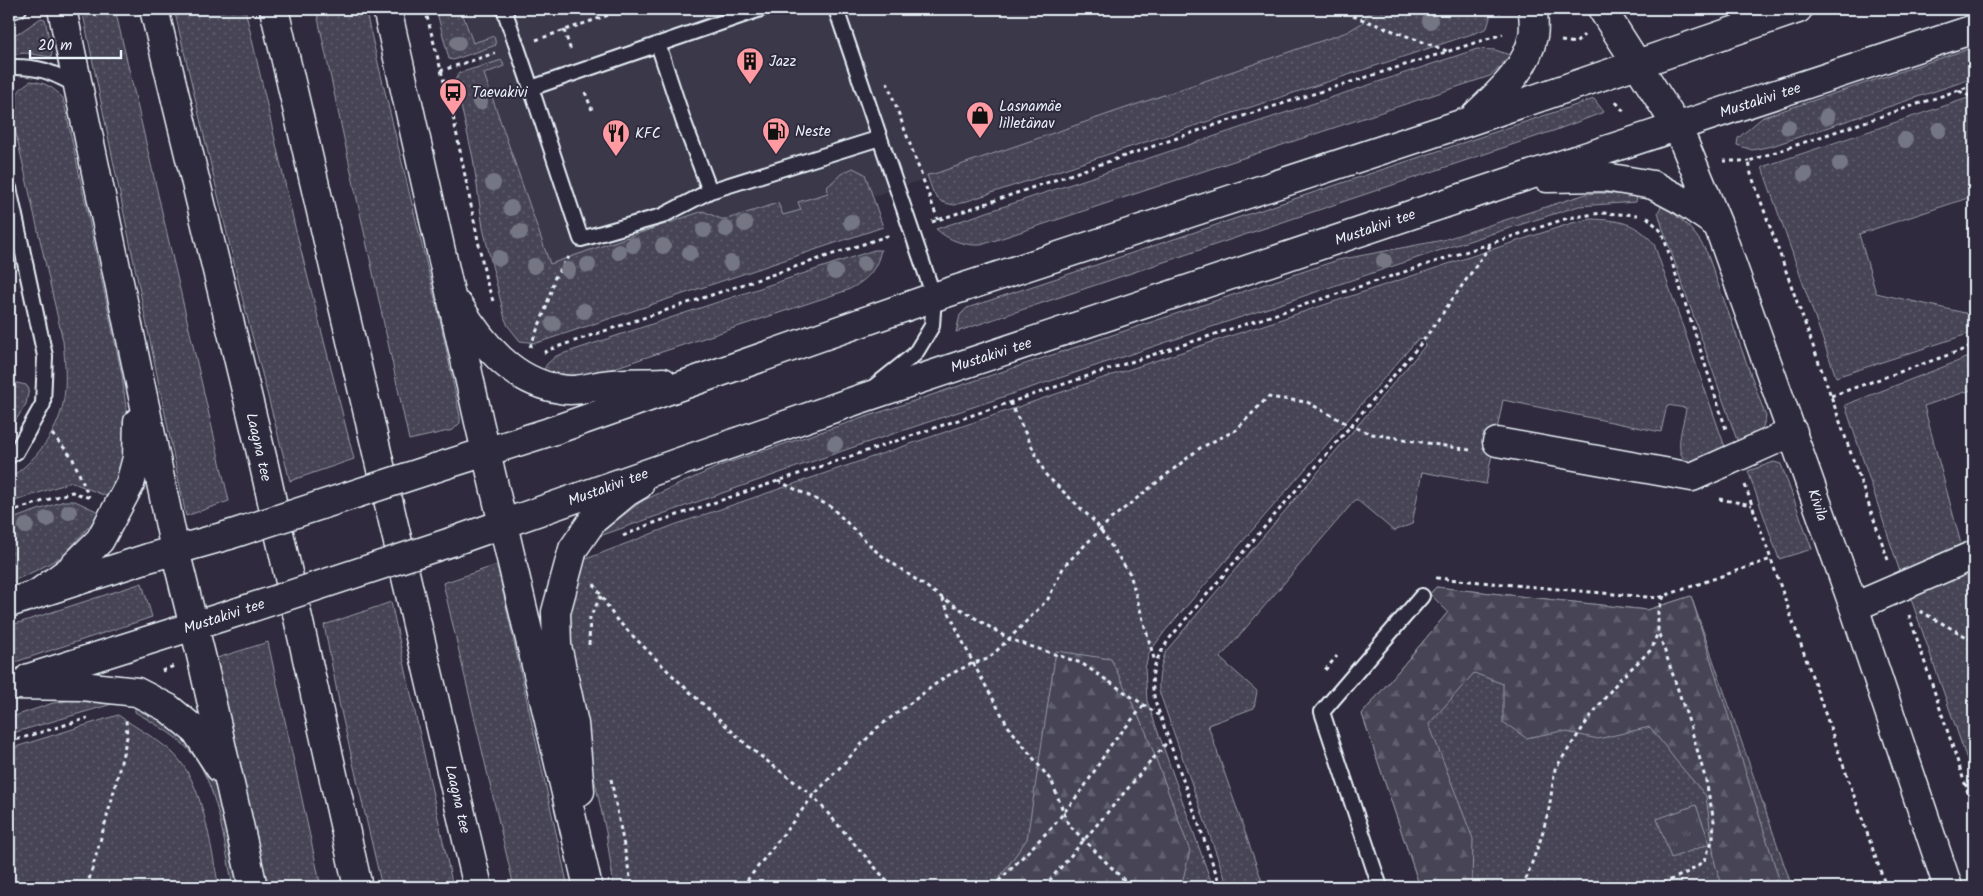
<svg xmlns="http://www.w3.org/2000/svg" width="1983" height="896" font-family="Kalam,sans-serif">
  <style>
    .built { fill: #3b3749 }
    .grass { fill: url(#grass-dots); stroke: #979aa6 }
    .forest { fill: url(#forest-firs); stroke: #979aa6 }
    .park { fill: url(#park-tufts); stroke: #979aa6 }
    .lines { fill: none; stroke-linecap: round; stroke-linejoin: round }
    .lane-casing { stroke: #e8f1f8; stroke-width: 18 }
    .street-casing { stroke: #e8f1f8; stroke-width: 31 }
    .secondary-casing { stroke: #e8f1f8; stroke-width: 31 }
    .primary-casing { stroke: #e8f1f8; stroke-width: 31 }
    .path { stroke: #e8f1f8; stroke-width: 3; stroke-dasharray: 4 4; stroke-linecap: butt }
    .lane { stroke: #2f2a3d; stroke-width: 14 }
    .street { stroke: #2f2a3d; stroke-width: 28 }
    .secondary { stroke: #2f2a3d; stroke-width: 28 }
    .primary { stroke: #2f2a3d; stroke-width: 28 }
    .secondary-bridge-casing { stroke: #e8f1f8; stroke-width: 31; stroke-linecap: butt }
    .secondary-bridge { stroke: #2f2a3d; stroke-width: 28 }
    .tree { fill: #757684 }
    .labels { text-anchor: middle; stroke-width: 4; stroke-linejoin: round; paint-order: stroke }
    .poi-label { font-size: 15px; fill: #e8f1f8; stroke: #2f2a3d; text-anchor: start }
    .street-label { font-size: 15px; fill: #e8f1f8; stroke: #2f2a3d }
  </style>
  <defs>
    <pattern id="grass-dots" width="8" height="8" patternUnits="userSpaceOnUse" patternTransform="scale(1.25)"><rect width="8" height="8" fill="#464455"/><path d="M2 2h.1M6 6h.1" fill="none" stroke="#615f6e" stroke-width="1.8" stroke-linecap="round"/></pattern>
    <pattern id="forest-firs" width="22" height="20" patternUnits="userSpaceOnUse" patternTransform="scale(1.25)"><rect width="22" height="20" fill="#464455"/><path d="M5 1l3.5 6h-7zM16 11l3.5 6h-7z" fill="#615f6e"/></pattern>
    <pattern id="park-tufts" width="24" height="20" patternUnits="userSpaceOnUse" patternTransform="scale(1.25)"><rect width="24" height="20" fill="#464455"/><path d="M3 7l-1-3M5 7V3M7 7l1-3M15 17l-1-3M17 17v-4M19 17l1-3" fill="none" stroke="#615f6e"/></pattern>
  </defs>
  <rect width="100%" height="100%" fill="#2f2a3d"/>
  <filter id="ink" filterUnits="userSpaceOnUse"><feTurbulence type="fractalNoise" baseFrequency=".02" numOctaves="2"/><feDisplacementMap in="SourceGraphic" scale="10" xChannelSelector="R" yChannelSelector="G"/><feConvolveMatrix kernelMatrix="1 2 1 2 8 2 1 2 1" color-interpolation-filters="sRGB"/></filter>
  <g filter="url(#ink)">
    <path class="built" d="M464,9H1374L1381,30L540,305Z"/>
    <path class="grass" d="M82,9H115L229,501L186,516Z
      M174,9H245L295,227L354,459L290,481L243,301Z
      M316,9H365L441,324L460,416V423L453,430L409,440Z
      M436,9H461L473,43L494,36L496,45L453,60L449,59Z
      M1368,9H1489L1490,18L1487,28L1478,32L955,205C933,202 934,194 927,175L934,174L1347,32L1362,23L1369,12Z
      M41,18L45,19L52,53L51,57L25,53L9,55V37L22,31Z
      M1974,47V78L1772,146L1752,150L1737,145L1738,138L1763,117Z
      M1477,49L1495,50L1510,55L1500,68L1490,76L981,245C965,246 948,240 936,229Z
      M502,60L504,66L484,74L550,264L703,211L721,219H727L778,203L783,215L801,210L798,202L828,193L827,187L841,174L853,168L865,174L883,227L546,340L536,343L520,341L508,326L505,319L483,228L473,158L455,80L459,73Z
      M31,81C46,83 53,87 63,98L122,375L126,408V458L111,498L71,482L9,503V478C34,463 57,433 63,404C67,384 65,361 63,341L12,116C14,100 16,89 31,81Z
      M1974,96V196L1859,234L1876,293L1974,315V332L1836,377L1762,167Z
      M1594,99L1604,112L1556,130L956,332L960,315L967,308Z
      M1600,193L1634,195L1637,196L1636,202L1579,206L1450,247L848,449L594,538L642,501L724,464L1338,260L1443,240L1586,194Z
      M1662,205C1683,220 1695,230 1707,253L1766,417L1759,439L1739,446L1662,226L1658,212Z
      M1591,219C1617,220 1637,222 1654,244L1725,447L1724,451C1715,455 1703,462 1694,462C1668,462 1685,421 1686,408L1667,405L1661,432L1503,400L1486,484L1422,472L1412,524L1394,531L1356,499L1220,658L1257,691L1254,708L1208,725L1264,887H1228L1159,691C1158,676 1161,665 1166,651L1425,346L1424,339L1417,340L1165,631L1149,653L1145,668L1147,701L1213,887H614L606,832L570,667L565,629L581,561L674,525L1091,382L1572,223Z
      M874,250H881C876,271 867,280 848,290L602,372L575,376L543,371L547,364L556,356Z
      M1974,355V389L1924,406L1961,544L1900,572L1845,405Z
      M17,383L26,385L29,389L26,404L9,431V384Z
      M1774,462L1781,464L1812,549L1779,559L1748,471Z
      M64,501H75L101,513L63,556L39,569L9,583V520Z
      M497,565L568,887H514L443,583Z
      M1974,565V770L1971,771L1910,596Z
      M142,583L152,617L9,664V626Z
      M1436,587L1647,610L1691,596L1792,887H1420L1362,714L1448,612L1430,594Z
      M391,602L453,887H382L340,707L324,625Z
      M268,642L321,887H265L217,658Z
      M83,698L119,702L9,734V718L53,703Z
      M141,707L175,725L215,777L241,887H233C224,845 218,778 186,747C172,733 152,722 135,712V708Z
      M118,715C135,727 156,738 172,752C204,782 210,846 219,887H9V749Z"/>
    <path class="forest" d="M1436,587L1647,610L1691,596L1779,879L1757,887H1723L1715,864L1706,796L1677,762L1650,727L1598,739L1562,731L1526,738L1503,722V684L1474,673L1429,724L1473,839L1472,887H1420L1362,714L1448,612L1430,594Z
      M1056,651L1111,659L1146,732L1190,851L1181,887H993L1027,839Z"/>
    <path class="park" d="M1696,805L1710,844L1671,858L1657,819Z"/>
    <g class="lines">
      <g class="lane-casing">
        <path id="lane" d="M504,9L531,88L761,9
          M836,9L934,297L932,326L915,354L875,386
          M9,12L19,9
          M658,44L683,120L710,191L880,138
          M9,67C40,66 51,72 78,86
          M531,88L581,239L662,216L710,191
          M9,188L45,356L43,404L16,452L9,456
          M1380,887L1322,712L1422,596"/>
      </g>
      <g class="street-casing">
        <path id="street" d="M1497,442L1692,477L1793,432
          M1854,607L1974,555"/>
      </g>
      <g class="secondary-casing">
        <path id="secondary" d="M62,9L175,550L201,655L253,887
          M387,9L479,422L588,887
          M1602,9L1678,128L1718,225L1854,607L1948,887
          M1476,115C1499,93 1527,69 1533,36C1535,28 1533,17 1533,9
          M1547,178L1605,177L1653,185L1683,201L1718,225
          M459,306C482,344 513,382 560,389C574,392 587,388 602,385C622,382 643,383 663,382
          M435,468L549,432L934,297L1470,121L1798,9
          M451,542L857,400L1521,178L1974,29
          M37,594L70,570L100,540L130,484L137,458L138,422
          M9,603L148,558L229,535
          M29,678L241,611
          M9,685L82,686L137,692L168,708L196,731L220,768
          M580,791L574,724L557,646L556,612L573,549L593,520L627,492L639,485"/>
      </g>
      <g class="primary-casing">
        <path id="primary" d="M154,9L263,461L358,887
          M274,9L478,887"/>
      </g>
      <path class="path" d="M425,9L453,116L486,280L493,301
        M1499,9L1502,15
        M1353,16L1447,51
        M564,30L571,51
        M536,40L626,9
        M1561,41L1576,43L1584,35
        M440,71L495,53
        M887,82L938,220
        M1959,91L1974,98
        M585,92L592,110
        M1616,102L1625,113
        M1723,161H1749
        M1647,217L1662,232L1726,429
        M932,222L1218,124L1503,34
        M530,347L545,311L555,277L569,257
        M544,353L548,350L890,235
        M1831,396L1974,346
        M1010,402L1046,475L1096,523L1130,574L1155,662
        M52,434L72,457L89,497
        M778,481L830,506L878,553L941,597L1009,639L1081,663L1159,715
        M1745,485L1886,887
        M1719,499L1752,505
        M9,512L72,492L90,498
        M623,536L648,525L1082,378L1568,218L1602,213L1638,215
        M1888,560L1831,396L1751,174L1749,161L1974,85
        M1436,578L1658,598L1771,559
        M594,584L615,618L675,678L750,748L813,796L892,887
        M942,598L973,663L1008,726L1052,782L1068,824L1131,887
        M1920,611L1974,641
        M1909,615L1974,811
        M589,645L590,617L601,596
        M1325,670L1337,656
        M162,671L174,666
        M9,742L88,718
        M611,779L632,887
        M1965,786L1974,783
        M87,887L112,799L127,737L126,720
        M742,887L813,796L877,728L945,677L973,663L988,659L1009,639L1048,599L1064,566L1111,519L1200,448L1236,430L1268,397L1307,402L1351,426L1372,434L1470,450
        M993,887L1054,825L1085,786L1110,746L1145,704
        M1044,887L1169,740
        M1221,887L1155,701C1149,671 1153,665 1169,639L1423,341L1492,243
        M1523,887L1541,838L1549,809L1555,769L1590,717L1619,680L1652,649L1658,631
        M1655,887L1686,873L1704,861L1713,839L1714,821L1706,781L1691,728L1658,631V611L1664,596"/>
      <use href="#lane" class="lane"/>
      <use href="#street" class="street"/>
      <use href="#secondary" class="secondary"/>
      <use href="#primary" class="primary"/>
      <g class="secondary-bridge-casing">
        <path id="secondary-bridge" d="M229,535L435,468
          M241,611L451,542"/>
      </g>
      <use href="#secondary-bridge" class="secondary-bridge"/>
    </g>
    <g class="tree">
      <circle cx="1430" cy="21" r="8"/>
      <circle cx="458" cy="43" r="8"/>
      <circle cx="480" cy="102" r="8"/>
      <circle cx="1827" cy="117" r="8"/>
      <circle cx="1788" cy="127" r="8"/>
      <circle cx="1939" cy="130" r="8"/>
      <circle cx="1905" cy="140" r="8"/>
      <circle cx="1840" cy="164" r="8"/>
      <circle cx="1805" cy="174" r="8"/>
      <circle cx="493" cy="183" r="8"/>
      <circle cx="511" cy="208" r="8"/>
      <circle cx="851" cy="222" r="8"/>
      <circle cx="745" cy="224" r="8"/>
      <circle cx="726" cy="229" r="8"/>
      <circle cx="704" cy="230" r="8"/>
      <circle cx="520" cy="232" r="8"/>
      <circle cx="633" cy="245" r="8"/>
      <circle cx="663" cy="246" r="8"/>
      <circle cx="619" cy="252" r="8"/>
      <circle cx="690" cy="253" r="8"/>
      <circle cx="499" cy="258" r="8"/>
      <circle cx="1384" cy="261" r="8"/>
      <circle cx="731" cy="263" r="8"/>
      <circle cx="864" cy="264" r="8"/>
      <circle cx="588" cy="265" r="8"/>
      <circle cx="534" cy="266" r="8"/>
      <circle cx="568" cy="270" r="8"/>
      <circle cx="835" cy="272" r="8"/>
      <circle cx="584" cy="311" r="8"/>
      <circle cx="553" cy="324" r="8"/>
      <circle cx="835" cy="444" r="8"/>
      <circle cx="69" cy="512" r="8"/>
      <circle cx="47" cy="519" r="8"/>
      <circle cx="26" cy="526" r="8"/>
    </g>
  </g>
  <defs>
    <g id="building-pin" transform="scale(1.4375)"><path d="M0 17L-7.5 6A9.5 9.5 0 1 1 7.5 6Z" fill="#ff9aa2" stroke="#2f2a3d"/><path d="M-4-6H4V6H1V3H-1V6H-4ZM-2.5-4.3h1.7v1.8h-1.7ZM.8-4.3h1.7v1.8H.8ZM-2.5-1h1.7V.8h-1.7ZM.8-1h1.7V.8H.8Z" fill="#111"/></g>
    <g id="bus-pin" transform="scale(1.4375)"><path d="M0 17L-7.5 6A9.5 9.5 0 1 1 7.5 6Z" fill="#ff9aa2" stroke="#2f2a3d"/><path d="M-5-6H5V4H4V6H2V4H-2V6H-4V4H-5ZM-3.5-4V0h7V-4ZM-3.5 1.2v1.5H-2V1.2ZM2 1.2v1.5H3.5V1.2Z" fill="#111"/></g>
    <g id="shop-pin" transform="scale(1.4375)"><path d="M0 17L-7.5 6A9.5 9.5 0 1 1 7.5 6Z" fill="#ff9aa2" stroke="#2f2a3d"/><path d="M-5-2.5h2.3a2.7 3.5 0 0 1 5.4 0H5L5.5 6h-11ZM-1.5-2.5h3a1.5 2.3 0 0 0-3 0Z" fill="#111"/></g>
    <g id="fuel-pin" transform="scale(1.4375)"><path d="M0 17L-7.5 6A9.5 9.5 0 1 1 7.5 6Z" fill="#ff9aa2" stroke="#2f2a3d"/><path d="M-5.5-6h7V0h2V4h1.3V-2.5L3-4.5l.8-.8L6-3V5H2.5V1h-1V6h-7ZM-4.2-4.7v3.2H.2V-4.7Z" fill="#111"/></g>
    <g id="restaurant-pin" transform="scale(1.4375)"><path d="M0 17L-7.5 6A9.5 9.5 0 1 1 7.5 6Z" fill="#ff9aa2" stroke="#2f2a3d"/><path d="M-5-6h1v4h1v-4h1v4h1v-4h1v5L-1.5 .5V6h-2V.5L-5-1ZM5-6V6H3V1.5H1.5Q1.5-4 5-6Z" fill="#111"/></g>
  </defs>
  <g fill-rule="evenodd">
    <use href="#building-pin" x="750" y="61"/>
    <use href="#bus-pin" x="453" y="92"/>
    <use href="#shop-pin" x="980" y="115"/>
    <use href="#fuel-pin" x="776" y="131"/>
    <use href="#restaurant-pin" x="616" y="133"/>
  </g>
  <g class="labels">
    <g class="poi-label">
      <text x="769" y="66">Jazz</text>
      <text x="472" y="97">Taevakivi</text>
      <text x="999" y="111">Lasnamäe<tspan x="999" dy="17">lilletänav</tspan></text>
      <text x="795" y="136">Neste</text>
      <text x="635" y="138">KFC</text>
    </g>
    <g class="street-label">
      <text transform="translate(1760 100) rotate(-18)" y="5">Mustakivi tee</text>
      <text transform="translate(1375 227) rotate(-19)" y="5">Mustakivi tee</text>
      <text transform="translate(991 355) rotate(-18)" y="5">Mustakivi tee</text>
      <text transform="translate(259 447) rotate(77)" y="5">Laagna tee</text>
      <text transform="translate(608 487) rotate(-20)" y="5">Mustakivi tee</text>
      <text transform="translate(1818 505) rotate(71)" y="5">Kivila</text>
      <text transform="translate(224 616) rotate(-18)" y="5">Mustakivi tee</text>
      <text transform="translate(458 799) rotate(77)" y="5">Laagna tee</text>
    </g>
  </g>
  <rect width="1983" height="896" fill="none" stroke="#2f2a3d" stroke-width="30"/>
  <rect x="15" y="15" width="1953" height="866" fill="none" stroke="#e8f1f8" stroke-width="2" filter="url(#ink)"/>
  <path d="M30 50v8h91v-8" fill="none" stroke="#e8f1f8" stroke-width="2.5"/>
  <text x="38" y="50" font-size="15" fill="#e8f1f8" stroke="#2f2a3d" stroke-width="4" paint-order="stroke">20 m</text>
</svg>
